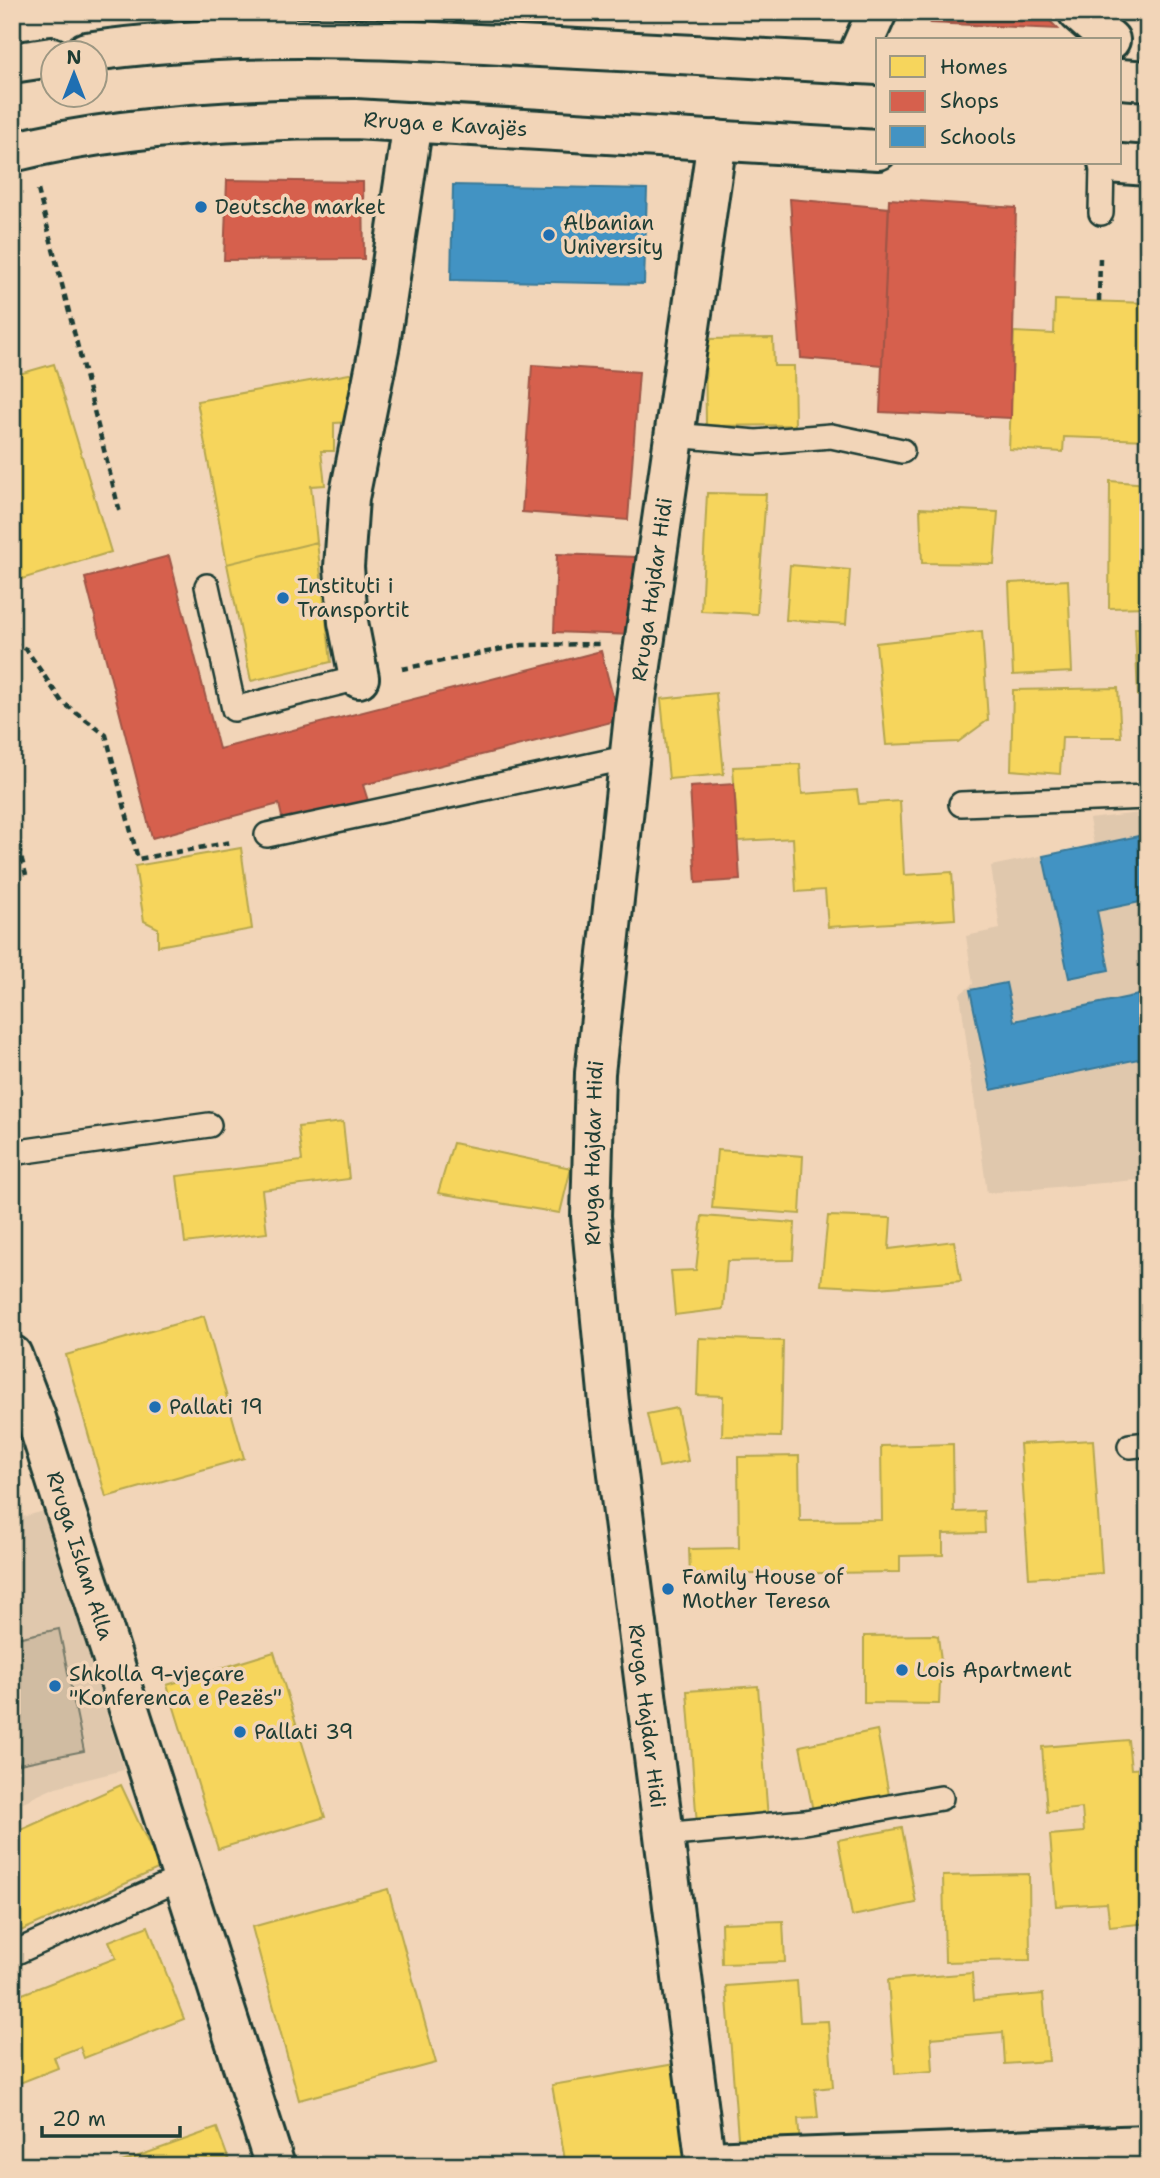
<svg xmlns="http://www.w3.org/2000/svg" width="1160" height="2178" font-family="'Shantell Sans',sans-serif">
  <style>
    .built { fill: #e0c8ad }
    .green { fill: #d0bca2; stroke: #787c6b; stroke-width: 2 }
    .homes { fill: #f6d55c; stroke: #b6a750; stroke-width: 2 }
    .shops { fill: #d6604d; stroke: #9f5646; stroke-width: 2 }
    .schools { fill: #4393c3; stroke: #387998; stroke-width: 2 }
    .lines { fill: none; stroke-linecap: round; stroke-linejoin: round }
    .service-casing { stroke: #1f3d34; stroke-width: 28 }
    .minor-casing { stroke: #1f3d34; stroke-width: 44 }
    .secondary-casing { stroke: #1f3d34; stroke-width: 44 }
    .path { stroke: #1f3d34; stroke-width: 4.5; stroke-dasharray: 7 5; stroke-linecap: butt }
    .service { stroke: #f2d5b8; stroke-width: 23 }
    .minor { stroke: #f2d5b8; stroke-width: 38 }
    .secondary { stroke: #f2d5b8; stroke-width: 38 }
    .poi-dot { fill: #1f6fb2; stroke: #f2d5b8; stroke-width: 2.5 }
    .labels { text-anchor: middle; stroke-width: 7; stroke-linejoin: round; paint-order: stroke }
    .street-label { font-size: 21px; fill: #1f3d34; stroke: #f2d5b8 }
    .poi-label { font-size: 21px; fill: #1f3d34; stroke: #f2d5b8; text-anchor: start }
  </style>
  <rect width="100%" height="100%" fill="#f2d5b8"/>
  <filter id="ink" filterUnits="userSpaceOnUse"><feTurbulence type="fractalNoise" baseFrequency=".0143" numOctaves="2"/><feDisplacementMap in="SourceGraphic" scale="14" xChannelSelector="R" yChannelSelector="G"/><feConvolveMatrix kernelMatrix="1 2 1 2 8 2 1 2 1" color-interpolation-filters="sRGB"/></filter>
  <g filter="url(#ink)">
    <path class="built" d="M1148,812V1179L987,1193L960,994L973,984L966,936L1000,929L991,866L1094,845L1089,819Z
      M44,1511L124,1770L56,1787L12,1807V1520Z"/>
    <path class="green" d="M59,1629L84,1751L19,1764L12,1731V1639Z"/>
    <path class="homes" d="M1055,300L1148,303V440L1064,437L1063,452L1009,449L1014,332L1054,334Z
      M773,338L774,366H794L795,425L706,426L705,339Z
      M54,364L111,552L12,582V376Z
      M355,373V422L334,423V451H321L325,485L311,486L317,542L227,564L197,401Z
      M1110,481L1148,484V607L1109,608Z
      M707,493L766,494L757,614L701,611Z
      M920,508L998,512L994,564L922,563Z
      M317,542L331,662L251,681L227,564Z
      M790,565L850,570L846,624L786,620Z
      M1068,580L1072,672L1013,675L1009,583Z
      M1135,628H1148V696H1138Z
      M982,631L988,720L958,742L886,745L876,643Z
      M1118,688L1121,737H1062L1060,774L1011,770L1013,690Z
      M716,693L724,774L669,779L661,699Z
      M800,764L802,794L857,790L859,804L900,801L904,875L952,872L955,919L828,927L825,890L796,892L793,838L738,841L733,767Z
      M241,848L252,929L158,946V928L144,921L135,866Z
      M343,1122L349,1179L262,1190L267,1233L185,1243L177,1176L302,1161L298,1127Z
      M453,1143L571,1168L560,1213L438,1193Z
      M717,1150L803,1156L800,1214L712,1208Z
      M702,1216L795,1223L793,1260L727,1261L723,1309L675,1315L671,1271L696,1270Z
      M828,1216L891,1218L889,1249L954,1241L961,1281L878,1288L821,1285Z
      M204,1316L244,1458L106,1497L66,1355Z
      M699,1338L783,1341L781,1437L722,1436L723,1396L697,1395Z
      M677,1408L688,1461L659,1467L647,1414Z
      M1093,1440L1102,1573L1029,1578L1020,1444Z
      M953,1444L954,1512L984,1511L985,1533L943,1534V1555L900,1556V1572L690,1575L689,1549L739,1548L738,1457L799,1456L800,1521L882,1520L881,1446Z
      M934,1635L938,1636L941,1661L939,1704L864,1703V1636Z
      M274,1652L325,1817L218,1849L167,1685Z
      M758,1686L768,1819L697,1825L687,1691Z
      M877,1730L889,1795L813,1811L800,1746Z
      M1128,1740L1131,1769L1148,1768V1923L1110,1927L1107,1903L1056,1906L1050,1835L1084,1832L1082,1808L1047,1812L1042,1747Z
      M121,1785L160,1868L12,1935V1834Z
      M902,1828L916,1903L852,1916L838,1840Z
      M1029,1874L1030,1960L945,1962L943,1876Z
      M388,1889L436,2063L299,2100L252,1927Z
      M783,1921L785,1962L722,1964L721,1923Z
      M148,1926L184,2019L84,2058L80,2047L54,2057L58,2068L12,2086V1998L116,1958L109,1941Z
      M972,1973L974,2000L1043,1994L1049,2061L1005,2064L1003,2032L931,2038L933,2071L895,2074L888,1980Z
      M797,1981L800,2022L828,2021L833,2087L815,2089L818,2118L798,2119L800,2146L739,2150L726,1986Z
      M675,2064L693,2166H566L552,2085Z
      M217,2128L231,2166H111Z"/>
    <path class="shops" d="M938,12H1041L1058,29L931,23Z
      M227,180L363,182L364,259L224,260Z
      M790,199L889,208L882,365L801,358Z
      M889,199L1016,208L1011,418L880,412Z
      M532,365L639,372L628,520L522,512Z
      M557,554L636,557L632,635L554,632Z
      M169,556L219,749L601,651L619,720L363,785L369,804L284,826L279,804L152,838L85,578Z
      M734,784L740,880L696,883L690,787Z"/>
    <path class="schools" d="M453,185L647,189L644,284L451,280Z
      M1148,834V913L1145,901L1097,911L1109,970L1069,978L1043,856Z
      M1006,983L1014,1021L1148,993V1057L991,1090L970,990Z"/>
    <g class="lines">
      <g class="service-casing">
        <path id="service" d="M1101,213L1102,163
          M673,435L756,442L831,436L902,451
          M207,586L234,709L359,678
          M961,804L1148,797
          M267,835L630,757
          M12,1153L209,1125
          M1130,1446L1148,1444
          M662,1835L805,1822L941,1798
          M12,1954L184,1877"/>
      </g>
      <g class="minor-casing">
        <g id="minor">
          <path d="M1078,12L1110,40"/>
          <path d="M854,64L877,12"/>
          <path d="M359,678L348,622L344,567L349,498L380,344L413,122"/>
          <path id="s1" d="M12,1355L35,1415L275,2166"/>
          <path d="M706,2161L1148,2145"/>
          <path id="s2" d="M706,2166L609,1403L591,1216L595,1073L635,707L717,140"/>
        </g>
      </g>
      <g class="secondary-casing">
        <g id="secondary">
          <path d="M86,52C231,31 373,38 519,46C639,52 758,58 878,65"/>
          <path d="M12,63L52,57"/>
          <path d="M1120,79L1148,81"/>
          <path id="s3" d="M12,152C120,125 244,119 355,119L878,150"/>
          <path d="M1108,163L1148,166"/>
        </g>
      </g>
      <path class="path" d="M38,190L120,513
        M1099,301L1100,258
        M12,643L26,649L62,702L106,735L138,859L232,842
        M402,669L522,645L600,644
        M12,823L26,875"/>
      <use href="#service" class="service"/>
      <use href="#minor" class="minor"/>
      <use href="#secondary" class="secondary"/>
    </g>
  </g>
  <g class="poi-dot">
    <circle cx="201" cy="207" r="7"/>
    <circle cx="549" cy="235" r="7"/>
    <circle cx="283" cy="598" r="7"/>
    <circle cx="155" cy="1407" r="7"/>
    <circle cx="668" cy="1589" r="7"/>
    <circle cx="902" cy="1670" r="7"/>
    <circle cx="55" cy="1686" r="7"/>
    <circle cx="240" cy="1732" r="7"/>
  </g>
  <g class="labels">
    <g class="street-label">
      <text dy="7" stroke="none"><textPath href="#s3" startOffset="436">Rruga e Kavajës</textPath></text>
      <text dy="7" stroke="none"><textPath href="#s2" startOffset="1587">Rruga Hajdar Hidi</textPath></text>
      <text dy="7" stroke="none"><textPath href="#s2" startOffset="1020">Rruga Hajdar Hidi</textPath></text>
      <text dy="7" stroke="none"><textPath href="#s1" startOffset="212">Rruga Islam Alla</textPath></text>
      <text transform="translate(647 1716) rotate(83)" y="7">Rruga Hajdar Hidi</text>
    </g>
    <g class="poi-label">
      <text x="215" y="214">Deutsche market</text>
      <text x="563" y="230">Albanian<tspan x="563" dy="24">University</tspan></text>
      <text x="297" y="593">Instituti i<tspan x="297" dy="24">Transportit</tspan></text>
      <text x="169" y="1414">Pallati 19</text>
      <text x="682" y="1584">Family House of<tspan x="682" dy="24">Mother Teresa</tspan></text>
      <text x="916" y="1677">Lois Apartment</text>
      <text x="69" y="1681">Shkolla 9-vjeçare<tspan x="69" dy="24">"Konferenca e Pezës"</tspan></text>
      <text x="254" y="1739">Pallati 39</text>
    </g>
  </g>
  <rect width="1160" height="2178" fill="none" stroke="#f2d5b8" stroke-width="42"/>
  <rect x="21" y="21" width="1118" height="2136" fill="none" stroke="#1f3d34" stroke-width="2.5" filter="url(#ink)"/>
  <rect x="876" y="38" width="245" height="126" fill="#f2d5b8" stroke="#9e9883" stroke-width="2"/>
  <rect x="890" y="56" width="35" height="21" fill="#f6d55c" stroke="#9e9883" stroke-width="2"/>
  <text x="940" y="74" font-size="21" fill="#1f3d34">Homes</text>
  <rect x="890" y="91" width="35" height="21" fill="#d6604d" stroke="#9e9883" stroke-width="2"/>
  <text x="940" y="108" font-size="21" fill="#1f3d34">Shops</text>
  <rect x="890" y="126" width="35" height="21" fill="#4393c3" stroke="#9e9883" stroke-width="2"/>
  <text x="940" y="144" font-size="21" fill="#1f3d34">Schools</text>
  <g transform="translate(74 74)"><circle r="33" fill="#f2d5b8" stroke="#9e9883" stroke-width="2"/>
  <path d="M0-5L12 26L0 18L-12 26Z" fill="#1f6fb2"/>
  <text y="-10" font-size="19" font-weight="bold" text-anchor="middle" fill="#1f3d34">N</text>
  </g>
  <path d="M42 2126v10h138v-10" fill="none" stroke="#1f3d34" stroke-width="3.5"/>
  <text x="52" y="2126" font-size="21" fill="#1f3d34" stroke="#f2d5b8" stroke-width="5" paint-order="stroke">20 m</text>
</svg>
